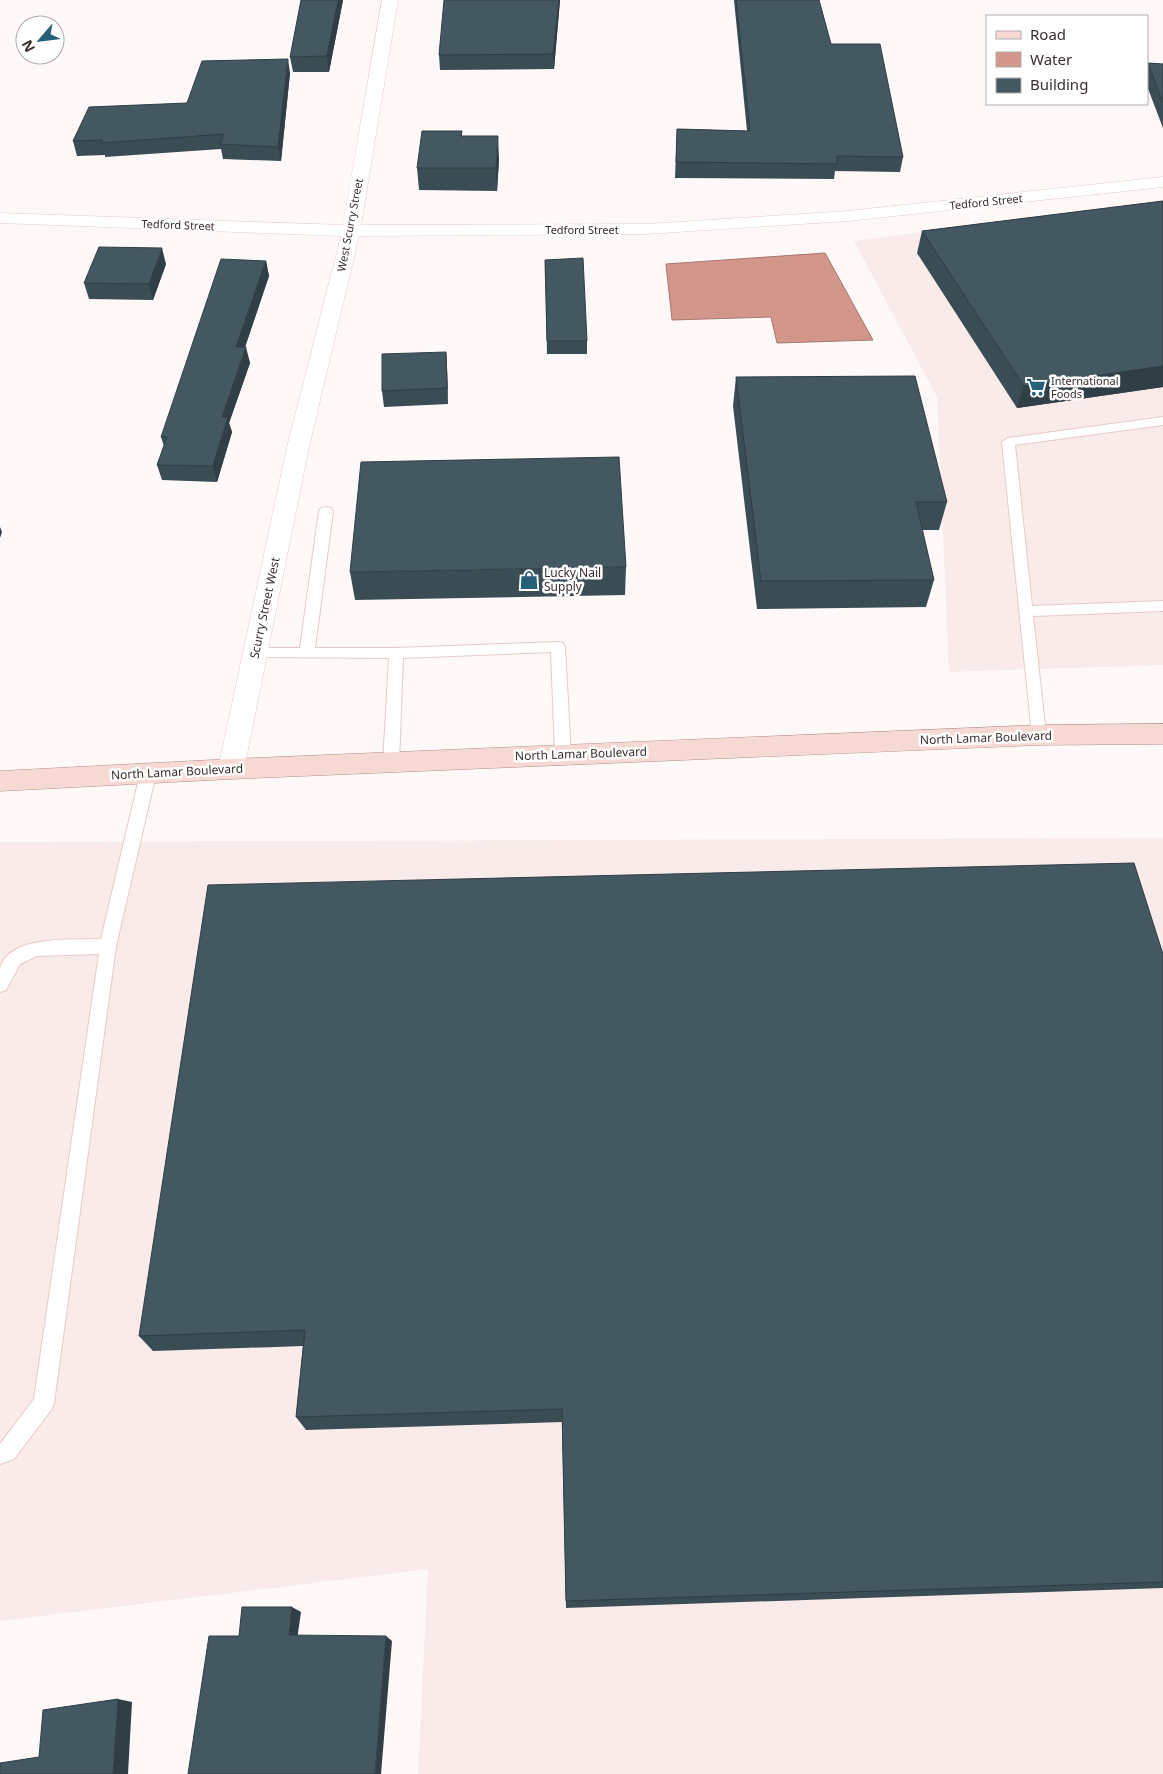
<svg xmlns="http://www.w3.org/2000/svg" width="1163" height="1774" font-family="'Noto Sans',sans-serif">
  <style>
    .built { fill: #f9ebe9 }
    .water { fill: #d3968b; stroke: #a4776f }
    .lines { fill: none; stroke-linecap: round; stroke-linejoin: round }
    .lane-casing { stroke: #e5cbc7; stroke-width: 2 }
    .street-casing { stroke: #e5cbc7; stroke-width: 1 }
    .primary-casing { stroke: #b18c86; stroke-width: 1 }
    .lane { fill: #fff; fill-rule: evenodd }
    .street { fill: #fff; fill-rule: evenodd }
    .primary { fill: #f7d9d3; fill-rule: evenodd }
    .wall { fill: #3a4c54 }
    .shaded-wall { fill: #303e45 }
    .building { fill: #445862; stroke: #303e45 }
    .labels { text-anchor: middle; stroke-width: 5; stroke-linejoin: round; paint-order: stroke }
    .far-street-label { font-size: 11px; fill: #382e2d; stroke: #fff }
    .far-poi-label { font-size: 11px; fill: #382e2d; stroke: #fff; text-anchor: start }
    .poi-label { font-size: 12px; fill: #382e2d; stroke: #fff; text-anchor: start }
    .street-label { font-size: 12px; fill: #382e2d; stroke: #fff }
  </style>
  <rect width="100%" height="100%" fill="#fef9f8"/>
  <path class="built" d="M1163,200V665L949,672L937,397L854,241Z
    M1163,838V1774H418L428,1569L0,1621V842Z"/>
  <path class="water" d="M825,253L873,340L777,343L771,317L672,320L666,264Z"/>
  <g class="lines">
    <g class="lane-casing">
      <path id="lane" d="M1163,417V425L1015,445L1032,606L1163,601V611L1033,616L1046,735L1044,739L1039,741L1034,739L1032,735L1002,442L1008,438Z
        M326,507L331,508L333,511L315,648H396L558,642L563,643L565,647L571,755L568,759L563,761L558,759L555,755L551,652L403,658L399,763L396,767L391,769L386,767L383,763L389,658L250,657L248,653L250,649L255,648H300L319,511L321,508Z
        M148,768L153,770L156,774L116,946L54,1403L51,1410L14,1459L0,1464V1444L34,1399L99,954L37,956L20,964L6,990L0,992C0,985 0,976 0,969C8,934 74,940 101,939L140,774L143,770Z"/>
    </g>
    <g class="street-casing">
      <path id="street" d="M382,0H398L361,225L646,224L848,211L1163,177V187L848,221L646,234L359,236L309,447L244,769L240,776L231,779L222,776L218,769L287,447L341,236L0,223V213L343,225Z"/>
    </g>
    <g class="primary-casing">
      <path id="primary" d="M1163,724V744L1039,745L231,779L0,791V771L231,759L1039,725Z"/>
    </g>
    <use href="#lane" class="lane"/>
    <use href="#street" class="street"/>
    <use href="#primary" class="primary"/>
  </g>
  <path class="wall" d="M343,0L329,72H293L290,57Z
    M560,0L554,69L440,70L439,55Z
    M734,0H819L831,44L903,157L900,172L835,171L834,179L675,178L677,129L747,131Z
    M1148,63L1163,64V128L1147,86V66Z
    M290,73L281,161L223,159L221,149L105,157V155L77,156L73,141L187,103Z
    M462,131V136L499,159L497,191L419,190L417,168Z
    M1163,201V387L1017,408L917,253L922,231Z
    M545,260L587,341V354H547Z
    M266,261L269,276L245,347L250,363L229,423L232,432L217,482L162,480L157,465L164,446L161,437Z
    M166,264L153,300L89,299L84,283Z
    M446,352L447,367L448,404L384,407L382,391Z
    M736,377L947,502L939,530H922L934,580L926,607L757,609L733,406Z
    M626,567L625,595L355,600L350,572Z
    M1163,954V1588L566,1608L562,1422L306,1430L296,1417L303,1346L153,1351L139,1336Z"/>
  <path class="shaded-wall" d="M338,0H343L329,72L327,56Z
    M559,0H560L554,69L553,54Z
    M288,59L290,73L281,161L278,147Z
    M498,136L499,159L497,191L496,168Z
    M162,248L166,264L153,300L149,284Z
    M266,261L269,276L240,362L236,347Z
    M246,347L250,363L229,423L232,432L217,482L213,466L222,417Z
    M446,352L447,367L448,404L447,388Z
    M1163,366V387L1017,408L1024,386Z
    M0,527L2,532L0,538Z
    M292,1607L301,1612L297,1640L289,1635Z
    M386,1636L392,1641L381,1774H375Z
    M118,1699L132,1702L128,1774H113Z"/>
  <path class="building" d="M301,0H338L327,56L290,57Z
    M444,0H559L553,54L439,55Z
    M736,0H819L831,44H880L903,157L837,156V164L676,162L677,129L750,131Z
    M288,59L278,147L220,144L224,134L101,143L102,140L73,141L89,107L187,103L202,61Z
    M1148,63L1163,64V103Z
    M422,131H462L461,136H498L496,168H417Z
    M1163,201V366L1024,386L922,231Z
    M99,247L162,248L149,284L84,283Z
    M583,258L587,341H547L545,260Z
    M221,259L266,261L236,347H246L222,417H228L213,466L157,465L167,437H161Z
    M446,352L447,388L382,391V354Z
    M915,376L947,502H916L934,580L761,581L736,377Z
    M619,457L626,567L350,572L361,462Z
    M1134,863L1163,954V1582L566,1601L562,1409L296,1417L305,1330L139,1336L208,885Z
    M242,1607H292L289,1635L386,1636L375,1774H188L209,1636H239Z
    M118,1699L113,1774H0V1763L39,1757L43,1710Z"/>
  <defs>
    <g id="supermarket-bare" transform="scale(1.5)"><path d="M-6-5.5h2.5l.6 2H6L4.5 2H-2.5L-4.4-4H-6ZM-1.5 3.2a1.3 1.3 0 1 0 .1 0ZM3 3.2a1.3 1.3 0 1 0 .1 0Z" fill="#265f78" stroke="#fff" stroke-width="2.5" paint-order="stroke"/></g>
    <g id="shop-bare" transform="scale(1.5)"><path d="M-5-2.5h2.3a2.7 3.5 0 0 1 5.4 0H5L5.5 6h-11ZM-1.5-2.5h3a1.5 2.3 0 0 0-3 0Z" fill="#265f78" stroke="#fff" stroke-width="2.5" paint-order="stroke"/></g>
  </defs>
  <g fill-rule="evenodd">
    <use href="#supermarket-bare" x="1036" y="387"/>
    <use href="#shop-bare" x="529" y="580"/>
  </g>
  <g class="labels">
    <g class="far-street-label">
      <text transform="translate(986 202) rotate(-6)" y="4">Tedford Street</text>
      <text transform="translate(178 225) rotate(2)" y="4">Tedford Street</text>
      <text transform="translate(350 225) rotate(-79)" y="4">West Scurry Street</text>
      <text x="582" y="234">Tedford Street</text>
    </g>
    <g class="far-poi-label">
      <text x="1051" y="385">International<tspan x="1051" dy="13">Foods</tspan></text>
    </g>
    <g class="poi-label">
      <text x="544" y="577">Lucky Nail<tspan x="544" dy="14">Supply</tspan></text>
    </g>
    <g class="street-label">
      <text transform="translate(265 608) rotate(-78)" y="4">Scurry Street West</text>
      <text transform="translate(986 738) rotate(-2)" y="4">North Lamar Boulevard</text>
      <text transform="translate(581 754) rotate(-2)" y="4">North Lamar Boulevard</text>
      <text transform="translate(177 772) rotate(-3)" y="4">North Lamar Boulevard</text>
    </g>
  </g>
  <rect x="986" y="15" width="162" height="90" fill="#ffffff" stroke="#afabab"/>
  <rect x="996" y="31" width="25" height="8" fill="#f7d9d3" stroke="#afabab"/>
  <text x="1030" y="40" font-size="15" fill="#382e2d">Road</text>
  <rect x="996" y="52" width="25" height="15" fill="#d3968b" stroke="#afabab"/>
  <text x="1030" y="65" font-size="15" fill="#382e2d">Water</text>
  <rect x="996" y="78" width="25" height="15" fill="#445862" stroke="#afabab"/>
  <text x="1030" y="90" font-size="15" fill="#382e2d">Building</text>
  <g transform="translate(40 40) rotate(242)"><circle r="24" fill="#ffffff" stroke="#afabab"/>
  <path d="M0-4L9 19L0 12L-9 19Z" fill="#265f78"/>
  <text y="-8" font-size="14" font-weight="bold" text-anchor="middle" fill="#382e2d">N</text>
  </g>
</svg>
